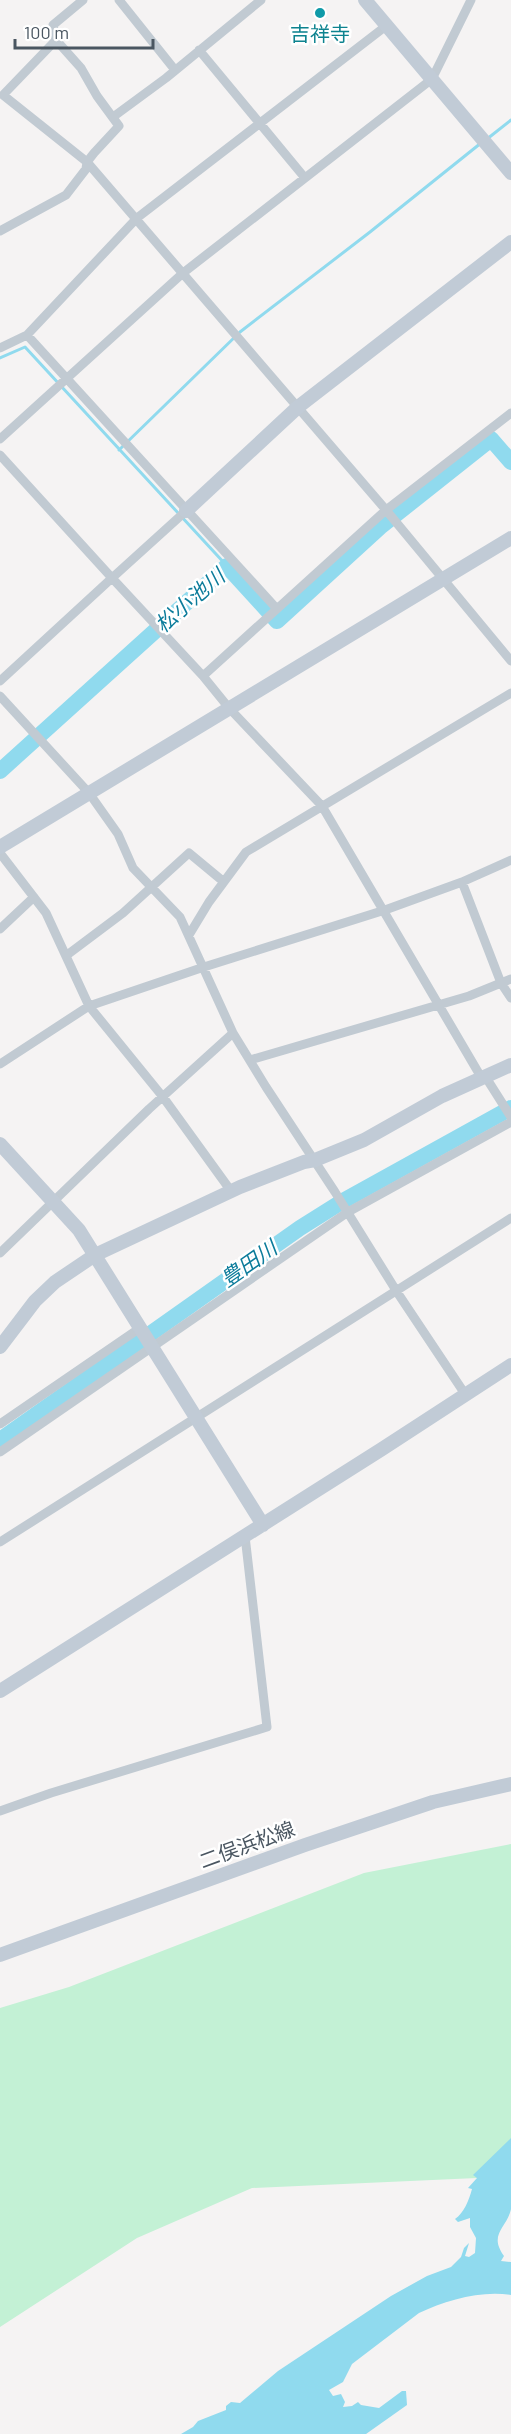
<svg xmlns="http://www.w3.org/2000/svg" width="511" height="2434" font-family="Barlow,'Noto Sans JP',sans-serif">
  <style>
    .green { fill: #c3f1d5 }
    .water { fill: #90daee }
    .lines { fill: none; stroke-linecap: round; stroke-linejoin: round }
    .stream { stroke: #90daee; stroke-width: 3 }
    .river { stroke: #90daee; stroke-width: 16 }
    .street { stroke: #c1cad2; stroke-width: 9 }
    .secondary { stroke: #c1cbd6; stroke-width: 14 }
    .culture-dot { fill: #0f9aa8; stroke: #fff; stroke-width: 2 }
    .labels { text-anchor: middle; stroke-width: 5; stroke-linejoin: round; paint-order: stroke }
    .culture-label { font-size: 20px; fill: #0d838f; stroke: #fff }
    .street-label { font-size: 20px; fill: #4a5661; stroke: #fff }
    .water-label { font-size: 21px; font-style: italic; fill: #0c7c9b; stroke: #fff }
  </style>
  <rect width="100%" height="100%" fill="#f5f3f3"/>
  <path class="green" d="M511,1844V2210L477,2178L252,2188L137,2238L0,2327V2008L69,1987L364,1873Z"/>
  <path class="water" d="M511,2138C511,2157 511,2192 511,2209C507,2228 488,2234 504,2256L501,2261L511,2262V2295C482,2290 446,2300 419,2313L352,2364L343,2382L329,2390L333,2396L341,2394L345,2402L343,2407L352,2406L358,2402L361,2405L379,2408L402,2391H406L407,2405L366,2434H181L193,2427L198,2421L226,2410V2406L231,2402L240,2403L278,2371L391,2296L427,2276L451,2267L461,2257L464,2248L469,2243L465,2256L469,2257L475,2253L476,2238L470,2227V2218L458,2222L455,2219C464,2213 469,2200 472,2189L468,2188L477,2178L473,2175Z"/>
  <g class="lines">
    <path class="stream" d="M487,139L511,120
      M0,358L25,347L227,566
      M119,450L240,332L370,232L481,143"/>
    <path class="river" d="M0,771L227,566L277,621L380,527L491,439L511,462
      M0,1440L300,1228L343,1201L511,1108"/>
    <path class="street" d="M119,0L175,70
      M56,40L3,95L87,162L386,510L511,661
      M199,50L305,178
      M113,117L166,78L261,0
      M0,231L66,195L86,169L87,162L94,153L119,126L97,96L81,68L56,40L53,25L83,0
      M27,335L277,609
      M0,348L27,335L137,218L386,26
      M0,439L183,273L432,79L471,0
      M0,455L112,578L0,681
      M186,511L112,578L203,676
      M0,696L89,793L118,834L133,868L180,917L233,1033L266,1087L335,1192L397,1292L465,1394
      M0,853L46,913L89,1006L163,1097L231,1191
      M462,882L501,983L511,998
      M0,929L34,897
      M189,935L209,902L246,852L511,693
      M67,955L123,913L189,853L224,882
      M250,1060L469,996L511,979
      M0,1064L89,1006L204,967L385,910L462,882L511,860
      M485,1076L511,1117
      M481,1077L322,806L229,708L203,676L386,510L511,413
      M0,1253L149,1109L233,1033
      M0,1424L140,1328
      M0,1452L348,1212L511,1122
      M0,1542L511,1218
      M0,1811L51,1793L267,1727L245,1536"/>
    <path class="secondary" d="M365,0L511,173
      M186,511L298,407L511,242
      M0,847L511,538
      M0,1144L79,1230L263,1525
      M0,1347L35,1301L55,1282L95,1255L240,1187L304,1162L315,1160L364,1140L442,1096L511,1065
      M0,1691L382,1449L511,1365
      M0,1955L305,1845L433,1802L511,1784"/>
  </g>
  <circle class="culture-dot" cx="320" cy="13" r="6"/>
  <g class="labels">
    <g class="culture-label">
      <text x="320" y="41">吉祥寺</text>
    </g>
    <g class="street-label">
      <text transform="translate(247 1845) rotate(-20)" y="7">二俣浜松線</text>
    </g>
    <g class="water-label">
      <text transform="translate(190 601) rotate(-41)" y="7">松小池川</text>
      <text transform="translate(249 1264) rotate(-35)" y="7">豊田川</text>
    </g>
  </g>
  <path d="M15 39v9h138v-9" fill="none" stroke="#4a5661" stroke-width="3"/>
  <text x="24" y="39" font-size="18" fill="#4a5661" stroke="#ffffff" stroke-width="4.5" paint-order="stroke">100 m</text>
</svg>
